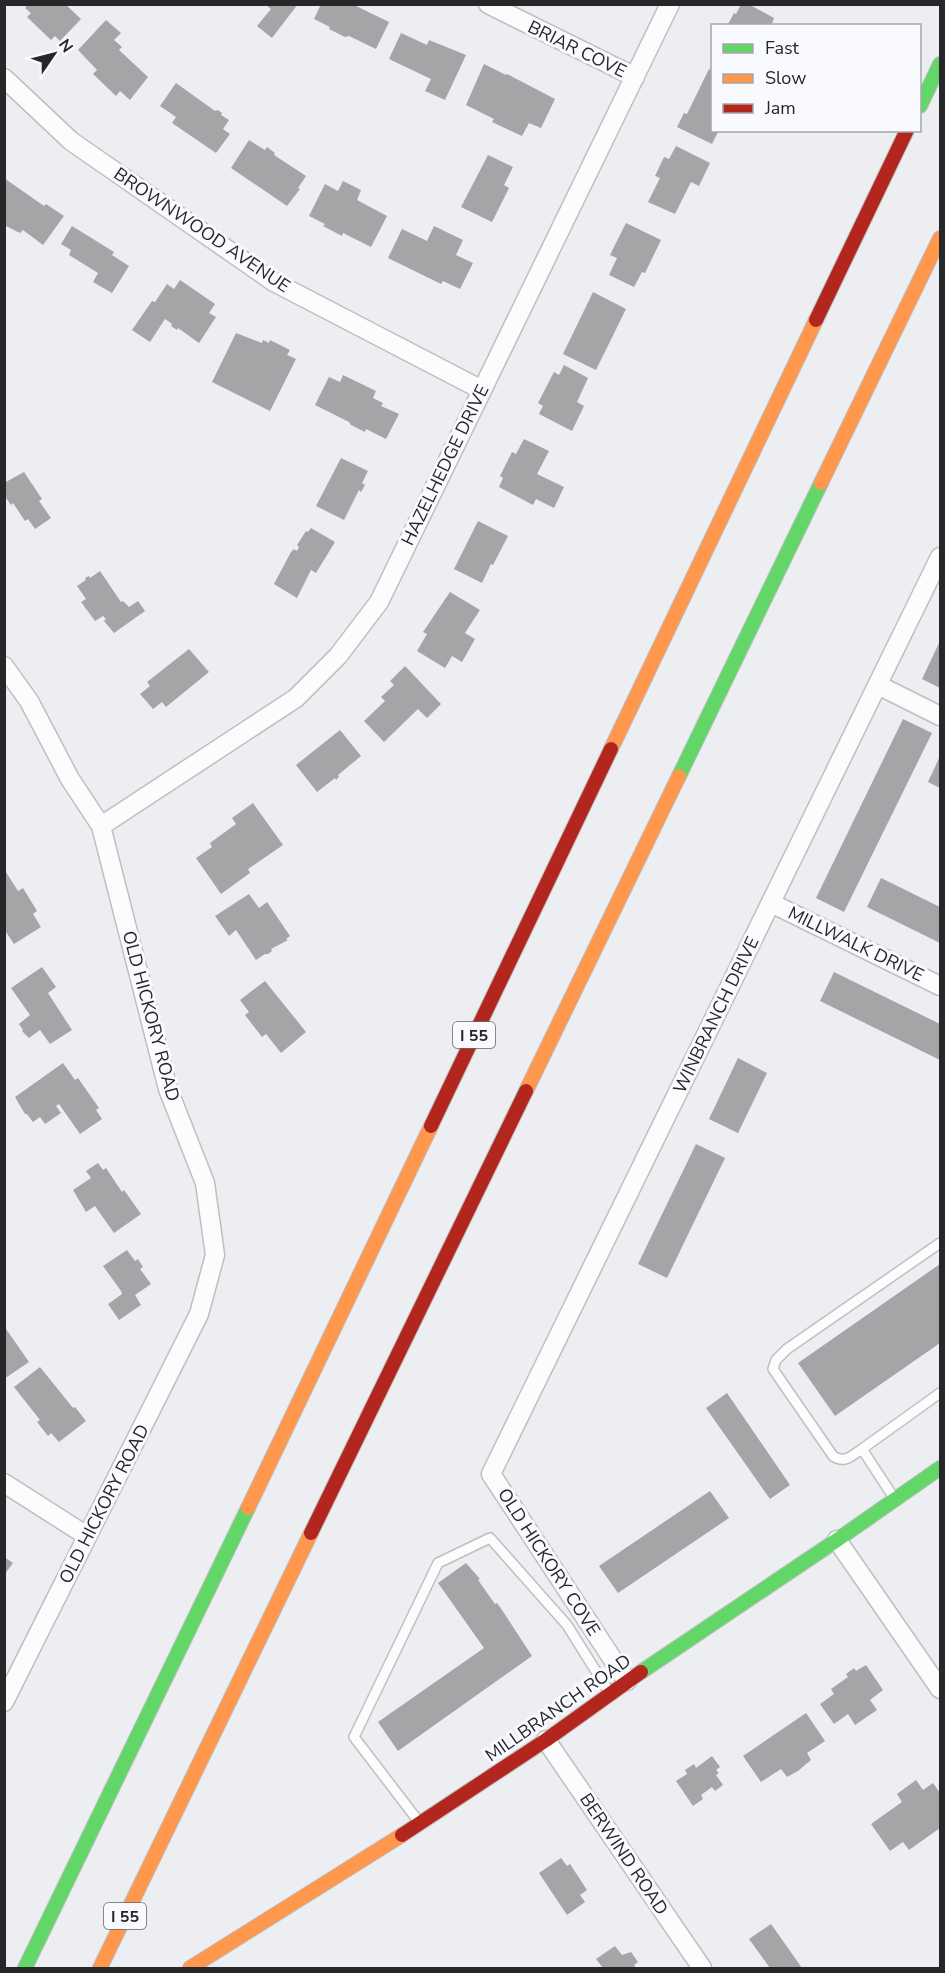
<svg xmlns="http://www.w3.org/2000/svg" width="945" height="1973" font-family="'Nunito Sans',sans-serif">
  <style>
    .building { fill: #a4a5a6 }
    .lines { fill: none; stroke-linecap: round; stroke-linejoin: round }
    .lane-casing { stroke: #bebfc1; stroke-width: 12 }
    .street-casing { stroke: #bebfc1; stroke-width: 21 }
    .fast-casing { stroke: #bebfc1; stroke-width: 16 }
    .slow-casing { stroke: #bebfc1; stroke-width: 16 }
    .jam-casing { stroke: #bebfc1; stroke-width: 16 }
    .lane { stroke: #fcfcfd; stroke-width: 9 }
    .street { stroke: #fcfcfd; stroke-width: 18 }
    .fast { stroke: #63d668; stroke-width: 14 }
    .slow { stroke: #ff974d; stroke-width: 14 }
    .jam { stroke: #b3261e; stroke-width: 14 }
    .labels { text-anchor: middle; stroke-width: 6; stroke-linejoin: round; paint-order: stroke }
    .shield { fill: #f8faff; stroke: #656669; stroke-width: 1.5 }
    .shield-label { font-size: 16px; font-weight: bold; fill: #262729 }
    .street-label { font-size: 18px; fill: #262729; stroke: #f8faff }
  </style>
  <rect width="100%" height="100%" fill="#eceef1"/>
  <path class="building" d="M28,4H65L81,19L60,41L55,36L51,40L27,17L31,13L25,8Z
    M265,4H298L272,38L257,26L271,9Z
    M321,4H352L389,22L376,49L349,36L345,37L329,29L330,27L314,19Z
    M741,4H748L774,18L771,26H727L734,13L736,14Z
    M106,20L121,33L114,40L122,47L119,50L148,77L130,100L120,91L116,96L93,74L97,70L78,50Z
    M401,33L427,45L429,40L466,55L445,100L425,91L431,79L389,59Z
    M484,64L506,75L507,74L555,99L541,128L529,123L522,136L492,122L494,119L466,105Z
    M709,69L712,71V130H719L712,144L677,127L684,113L687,114Z
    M176,83L215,111L218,110L222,113L221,115L229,120L223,129L230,134L216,153L172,123L176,117L160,106Z
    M249,140L265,150L267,147L275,153L274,155L306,176L298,188L300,189L287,206L231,168Z
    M676,146L710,163L699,186L691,182L675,214L648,202L660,178L655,176L664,157L669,159Z
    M488,155L513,167L504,185L509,188L492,222L461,207Z
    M4,178L44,206L46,204L64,216L43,245L23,230L20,233L4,225Z
    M343,181L361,190L357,200L387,216L371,247L343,233L342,236L323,226L325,224L309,216L325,184L338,191Z
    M626,223L661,240L645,273L642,272L634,287L609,275L617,258L610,255Z
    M72,226L114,252L112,255L129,266L112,293L93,282L98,273L69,255L71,250L61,244Z
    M434,226L463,240L456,255L473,263L460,289L443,281L441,284L388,258L402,229L427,241Z
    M180,280L215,304L209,313L216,317L199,343L178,328L177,330L171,326L172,324L165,319L150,342L132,330L152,301L155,302L167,284L174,289Z
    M593,292L626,309L596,370L563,354Z
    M236,333L262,343L263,340L269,343L270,340L290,350L287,355L296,359L270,411L212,382Z
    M564,365L588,378L577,402L584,406L572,431L539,414L543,406L538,403L554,372L559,375Z
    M343,375L376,391L373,398L383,403L381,406L399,414L386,439L366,429L365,432L351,425L349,422L315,405L329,377L340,382Z
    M524,439L549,451L537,474L564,487L554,508L536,499L533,505L499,487L503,478L500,476L512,452L516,454Z
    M341,458L368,471L362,483L365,485L361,492L359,490L344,520L316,506Z
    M24,472L42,499L39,501L51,518L35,529L28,519L25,521L13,503L11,505L4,495V483Z
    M478,521L508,536L493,565L491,564L482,583L454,569Z
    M311,528L335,542L316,573L311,570L297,598L274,584L291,552L294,549L297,551L299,547L297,545L306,531L308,532Z
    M100,571L121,602L123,601L129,607L138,601L145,611L114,633L104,621L106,619L103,616L95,621L81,602L86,599L77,586L86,580L85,578L89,576L90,578Z
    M450,592L480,610L465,633L475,639L462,662L452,656L445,668L417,651L427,634L423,632Z
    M940,641V688L922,679Z
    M189,649L209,672L166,707L162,702L153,709L140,694L150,686L147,682Z
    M405,666L441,704L427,718L418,709L384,742L364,721L385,701L381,697L394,685L390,681Z
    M903,719L932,733L844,912L816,898Z
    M340,730L361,756L338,775L339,777L336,780L335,778L317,792L296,765Z
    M940,756V788L928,782Z
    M253,803L283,845L248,869L250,873L221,894L196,858L212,847L210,843L236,824L232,818Z
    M4,869L18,891L23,888L37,911L33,914L41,927L14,944L4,929Z
    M881,878L940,907V943L867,907Z
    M249,894L259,908L267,902L290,936L286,939L288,940L271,949L272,951L268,954H265L256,960L236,930L229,936L215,916Z
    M42,967L56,987L48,993L72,1030L50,1044L40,1030L29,1038L22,1031L23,1030L19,1024L30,1015L11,988Z
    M834,972L940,1024V1060L820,1001Z
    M265,981L306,1032L281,1053L266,1034L262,1037L245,1015L249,1012L240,1000Z
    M738,1058L767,1073L738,1133L709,1119Z
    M63,1063L75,1080L78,1078L99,1108L96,1110L102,1119L80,1134L59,1104L56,1106L61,1113L45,1124L40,1117L33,1122L27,1114H25L15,1097Z
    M696,1144L725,1158L667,1278L638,1264Z
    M98,1163L103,1170L106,1168L122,1192L124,1190L141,1214L114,1233L95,1206L86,1212L73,1190L91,1178L86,1171Z
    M127,1250L135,1261L138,1259L143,1267L140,1269L151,1284L135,1295L141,1305L119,1320L108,1304L122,1294L121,1291L103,1266Z
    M940,1264V1343L835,1416L798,1363Z
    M4,1326L29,1362L4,1379Z
    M40,1367L73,1408L75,1407L86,1421L59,1442L51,1433L48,1436L37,1422L40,1420L14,1387Z
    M727,1393L790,1485L770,1499L706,1408Z
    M710,1491L729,1518L618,1593L599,1566Z
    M4,1557L13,1563L4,1575Z
    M466,1563L480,1579L478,1580L495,1604L497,1603L500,1607L532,1656L398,1751L378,1722L484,1648L438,1583Z
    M866,1665L883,1690L870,1700L877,1710L855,1725L848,1714L834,1724L820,1704L834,1694L831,1689L848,1677L846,1674L854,1668L856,1671Z
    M806,1713L825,1741L807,1753L811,1760L798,1771L787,1777L781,1769L761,1782L743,1756Z
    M712,1756L720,1767L716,1770L719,1773L716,1775L723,1785L715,1791L712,1787L701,1795L703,1799L693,1806L676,1781L687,1774L685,1770L694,1764L696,1768Z
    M916,1780L923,1790L933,1783L940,1793V1828L909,1850L903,1842L890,1851L871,1824L902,1802L897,1794Z
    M561,1858L567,1866L570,1864L587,1890L580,1895L585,1902L567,1915L539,1873Z
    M771,1924L802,1968H770L749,1939Z
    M615,1946L622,1955L631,1952L638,1962L634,1965L636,1968H603L596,1959Z"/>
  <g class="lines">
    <g class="lane-casing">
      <path id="lane" d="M862,1449L940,1393
        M894,1498L862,1449C851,1456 845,1464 833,1456L773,1369L776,1360L787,1349L940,1243
        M419,1822L354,1737L438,1563L490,1538L567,1625L609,1692"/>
    </g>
    <g class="street-casing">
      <path id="street" d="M488,4L635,77
        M4,78L71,141L274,282L482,390
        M4,666L29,701L70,779L101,826L168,1089L205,1183L215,1255L199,1314L4,1702
        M878,685L940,716
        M101,826L296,698L338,656L379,602L670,4
        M771,903L940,986
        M4,1483L87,1536
        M837,1540L940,1689
        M627,1681L491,1474L940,557
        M546,1740L702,1968"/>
    </g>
    <g class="fast-casing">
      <path id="fast" d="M920,106L940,64
        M679,776L821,483
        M641,1672L837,1540L940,1468
        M25,1968L248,1508"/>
    </g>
    <g class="slow-casing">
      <path id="slow" d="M821,483L940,238
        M611,749L816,320
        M526,1091L679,776
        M248,1508L431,1126
        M100,1968L311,1533
        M190,1968L402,1835"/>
    </g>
    <g class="jam-casing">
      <path id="jam" d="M816,320L907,130
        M431,1126L611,749
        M311,1533L526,1091
        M402,1835L546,1740L641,1672"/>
    </g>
    <use href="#lane" class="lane"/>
    <use href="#street" class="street"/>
    <use href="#fast" class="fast"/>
    <use href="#slow" class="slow"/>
    <use href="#jam" class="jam"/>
  </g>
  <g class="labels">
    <g class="shield">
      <rect x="453" y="1022" width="42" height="26" rx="4.5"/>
      <rect x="104" y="1903" width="42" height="26" rx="4.5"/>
    </g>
    <g class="shield-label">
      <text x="474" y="1041">I 55</text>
      <text x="125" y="1922">I 55</text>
    </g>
    <g class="street-label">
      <text transform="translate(577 49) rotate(26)" y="6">BRIAR COVE</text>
      <text transform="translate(202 230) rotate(34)" y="6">BROWNWOOD AVENUE</text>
      <text transform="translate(445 465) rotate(-64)" y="6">HAZELHEDGE DRIVE</text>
      <text transform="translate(856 944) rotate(26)" y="6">MILLWALK DRIVE</text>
      <text transform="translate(716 1015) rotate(-64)" y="6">WINBRANCH DRIVE</text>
      <text transform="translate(151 1016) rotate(75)" y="6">OLD HICKORY ROAD</text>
      <text transform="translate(104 1504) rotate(-63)" y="6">OLD HICKORY ROAD</text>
      <text transform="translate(549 1562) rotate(57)" y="6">OLD HICKORY COVE</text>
      <text transform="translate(558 1708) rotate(-35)" y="6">MILLBRANCH ROAD</text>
      <text transform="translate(624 1854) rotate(56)" y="6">BERWIND ROAD</text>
    </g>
  </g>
  <rect width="945" height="1973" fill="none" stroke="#262729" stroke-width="12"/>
  <rect x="711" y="24" width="210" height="108" fill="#f8faff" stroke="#a4a6a9" stroke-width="1.5"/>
  <rect x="723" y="44" width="30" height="9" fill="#63d668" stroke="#a4a6a9" stroke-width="1.5"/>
  <text x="765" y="54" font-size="18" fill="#262729">Fast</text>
  <rect x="723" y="74" width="30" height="9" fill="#ff974d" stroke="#a4a6a9" stroke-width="1.5"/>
  <text x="765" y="84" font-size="18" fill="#262729">Slow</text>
  <rect x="723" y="104" width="30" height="9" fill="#b3261e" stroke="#a4a6a9" stroke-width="1.5"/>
  <text x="765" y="114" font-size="18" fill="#262729">Jam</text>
  <g transform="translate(54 54) rotate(55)" stroke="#f8faff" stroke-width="4.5" paint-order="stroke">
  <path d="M0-4.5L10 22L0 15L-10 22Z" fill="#262729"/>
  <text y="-9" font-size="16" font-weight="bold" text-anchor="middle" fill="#262729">N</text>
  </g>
</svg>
